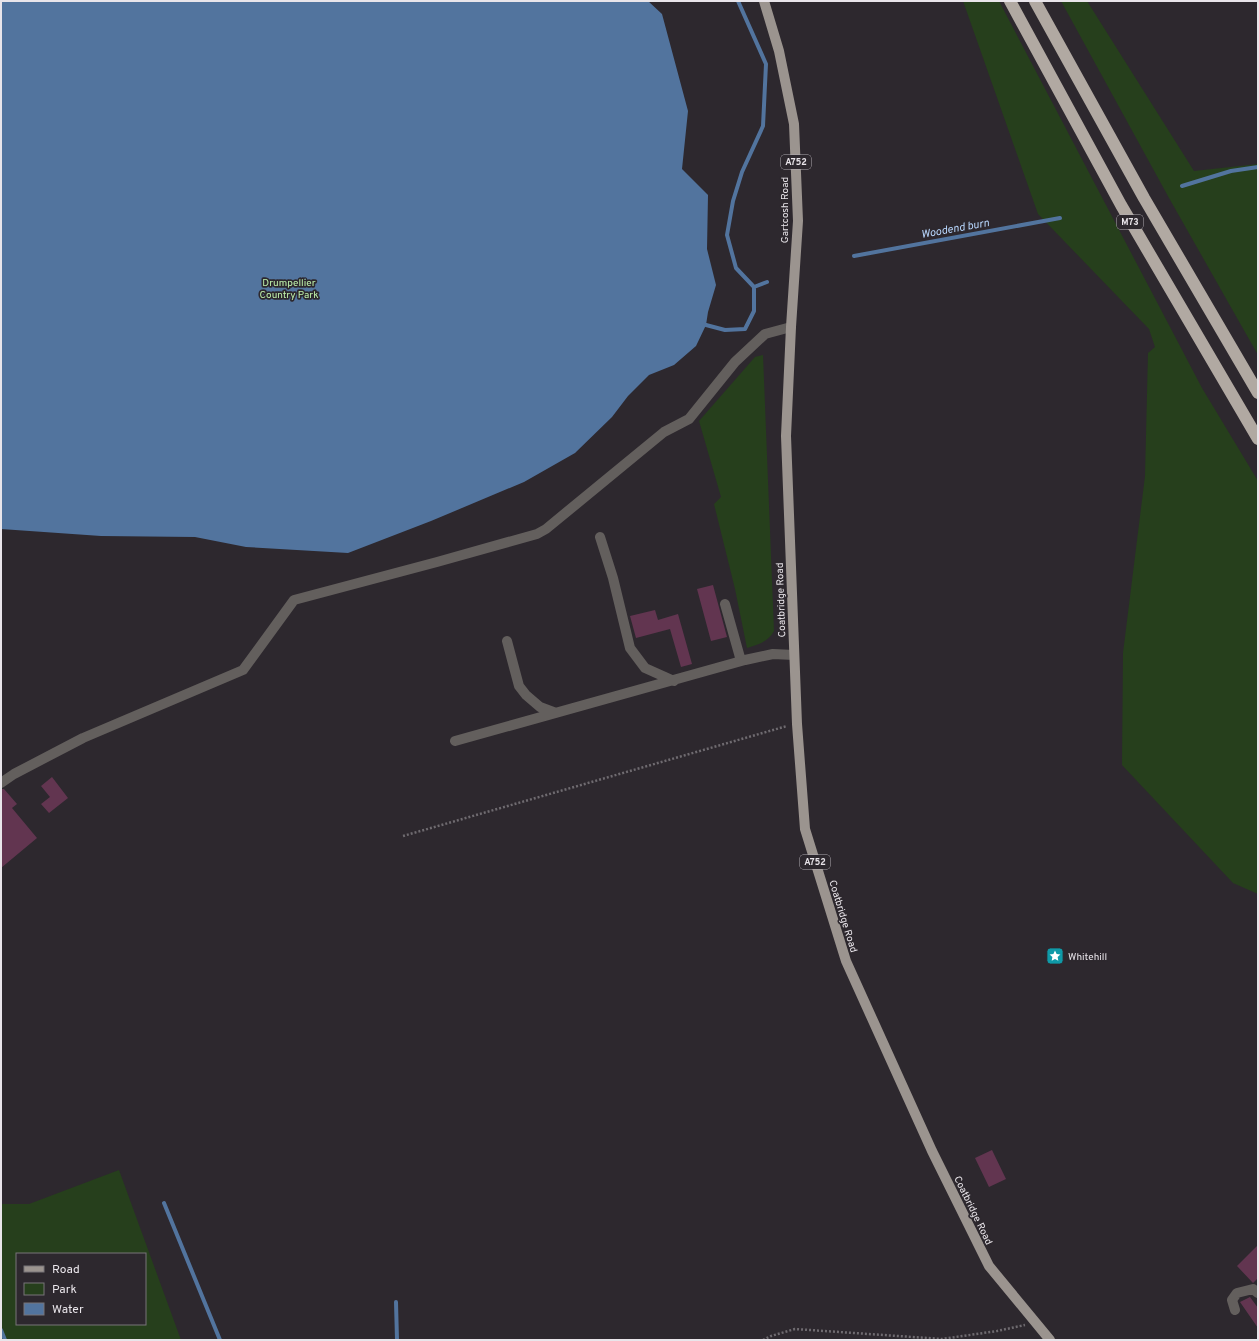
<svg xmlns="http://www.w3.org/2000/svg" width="1259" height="1341" font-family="Overpass,sans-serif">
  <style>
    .green { fill: #263f1c; fill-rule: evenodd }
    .water { fill: #52749e }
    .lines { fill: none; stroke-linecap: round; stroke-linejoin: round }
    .stream { stroke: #52749e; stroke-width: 4 }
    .building { fill: #623550 }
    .path { stroke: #6f6b70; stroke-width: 2.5; stroke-dasharray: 2 2; stroke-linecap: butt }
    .minor { stroke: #635f5d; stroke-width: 10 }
    .major { stroke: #9b948f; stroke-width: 10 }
    .highway { stroke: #b1a9a2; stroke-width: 12 }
    .labels { text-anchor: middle; stroke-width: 3.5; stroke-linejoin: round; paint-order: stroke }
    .shield { fill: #2d282e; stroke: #b1acb2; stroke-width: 1 }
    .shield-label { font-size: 9px; font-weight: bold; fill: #e9e5ea }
    .street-label { font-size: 10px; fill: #e9e5ea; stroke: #2d282e }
    .park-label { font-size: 10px; fill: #bff2ac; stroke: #2d282e }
    .poi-label { font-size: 10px; fill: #e9e5ea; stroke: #2d282e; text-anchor: start }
    .water-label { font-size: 11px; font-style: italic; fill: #b9d8ff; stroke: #2d282e }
  </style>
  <rect width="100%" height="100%" fill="#2d282e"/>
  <path class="green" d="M963,1H999L1202,388L1258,481V894L1233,883L1122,765L1123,653L1145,476L1148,353L1155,347L1149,329L1038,214Z
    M1061,1H1087L1194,171L1258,164V355L1169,198Z
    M763,355L774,631C768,642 759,644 747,648L735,589L714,504L721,497L699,421L755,357Z
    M119,1170L181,1340H1V1204H29ZM17,1254H145V1324H17Z"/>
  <path class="water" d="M1,1H648L662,14L688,111L682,169L708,195L707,249L716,285L708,312L706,325L696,346L674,365L649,375L628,396L612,417L575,453L524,482L431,521L348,553L246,547L195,537L101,536L1,529Z"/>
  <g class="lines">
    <path class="stream" d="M738,1L766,64L763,126L742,172L733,201L727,235L736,268L754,287
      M1182,186L1231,171L1258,167
      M854,256L1060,218
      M706,325L725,330L745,329L754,311V287L767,282
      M164,1203L220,1340
      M396,1302L397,1340
      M1,1330L5,1340"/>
  </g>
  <path class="building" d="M713,585L727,637L711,641L697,589Z
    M655,610L658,620L678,614L692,664L681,667L670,629L636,638L630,616Z
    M52,777L68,798L49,813L41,804L50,797L41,786Z
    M1,789H4L17,804L12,808L37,838L1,868Z
    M992,1150L1006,1179L989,1187L975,1158Z
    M1258,1245V1278L1253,1283L1237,1266Z
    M1250,1297L1258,1308V1328L1240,1302Z"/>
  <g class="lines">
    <path class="path" d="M403,836L787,726
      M763,1340L771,1336L795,1329L942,1339L997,1331L1025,1325"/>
    <path class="minor" d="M600,537L613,578L630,648L645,668L674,681
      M725,604L741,661
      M507,641L519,686L526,695L540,707L556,713
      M455,741L745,660L773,654L794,655
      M1,783L14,774L83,738L243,670L294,600L437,562L537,534L546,529L664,432L689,419L735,362L765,334L791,327
      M1235,1310L1232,1300L1237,1293L1253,1289L1258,1293"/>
    <path class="major" d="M764,1L779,51L794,124L798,221L791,327L786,436L797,724L805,829L846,961L932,1151L989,1266L1050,1340"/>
    <path class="highway" d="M1010,1L1121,205L1258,439
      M1035,1L1144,198L1258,393"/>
  </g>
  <defs>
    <g id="sight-square" transform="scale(0.9)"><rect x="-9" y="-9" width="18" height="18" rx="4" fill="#0f9aa8" stroke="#2d282e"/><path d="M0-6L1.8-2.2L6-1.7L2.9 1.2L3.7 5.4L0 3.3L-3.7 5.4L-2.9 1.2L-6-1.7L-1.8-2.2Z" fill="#fff"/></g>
  </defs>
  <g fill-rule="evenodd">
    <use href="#sight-square" x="1055" y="956"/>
  </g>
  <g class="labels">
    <g class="shield">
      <rect x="781" y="155" width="30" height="14" rx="3"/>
      <rect x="1117" y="215" width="26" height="14" rx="3"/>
      <rect x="800" y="855" width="30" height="14" rx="3"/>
    </g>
    <g class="shield-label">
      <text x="796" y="165">A752</text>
      <text x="1130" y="225">M73</text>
      <text x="815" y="865">A752</text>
    </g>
    <g class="street-label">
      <text transform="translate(784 210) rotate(-90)" y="4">Gartcosh Road</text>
      <text transform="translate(780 600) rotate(-92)" y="4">Coatbridge Road</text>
      <text transform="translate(844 916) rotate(73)" y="4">Coatbridge Road</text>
      <text transform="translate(974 1210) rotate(64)" y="4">Coatbridge Road</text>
    </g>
    <g class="park-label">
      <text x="289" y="286">Drumpellier<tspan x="289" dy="12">Country Park</tspan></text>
    </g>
    <g class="poi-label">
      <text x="1068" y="960">Whitehill</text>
    </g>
    <g class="water-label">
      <text transform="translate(955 228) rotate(-10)" y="4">Woodend burn</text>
    </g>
  </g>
  <rect width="1259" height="1341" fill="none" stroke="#e9e5ea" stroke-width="4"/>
  <rect x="16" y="1253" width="130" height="72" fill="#2d282e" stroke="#787479"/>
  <rect x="24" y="1266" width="20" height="6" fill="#9b948f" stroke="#787479"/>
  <text x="52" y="1273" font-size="12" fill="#e9e5ea">Road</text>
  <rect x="24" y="1283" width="20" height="12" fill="#263f1c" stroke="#787479"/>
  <text x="52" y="1293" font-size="12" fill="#e9e5ea">Park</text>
  <rect x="24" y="1303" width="20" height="12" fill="#52749e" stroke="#787479"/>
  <text x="52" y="1313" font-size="12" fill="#e9e5ea">Water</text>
</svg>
